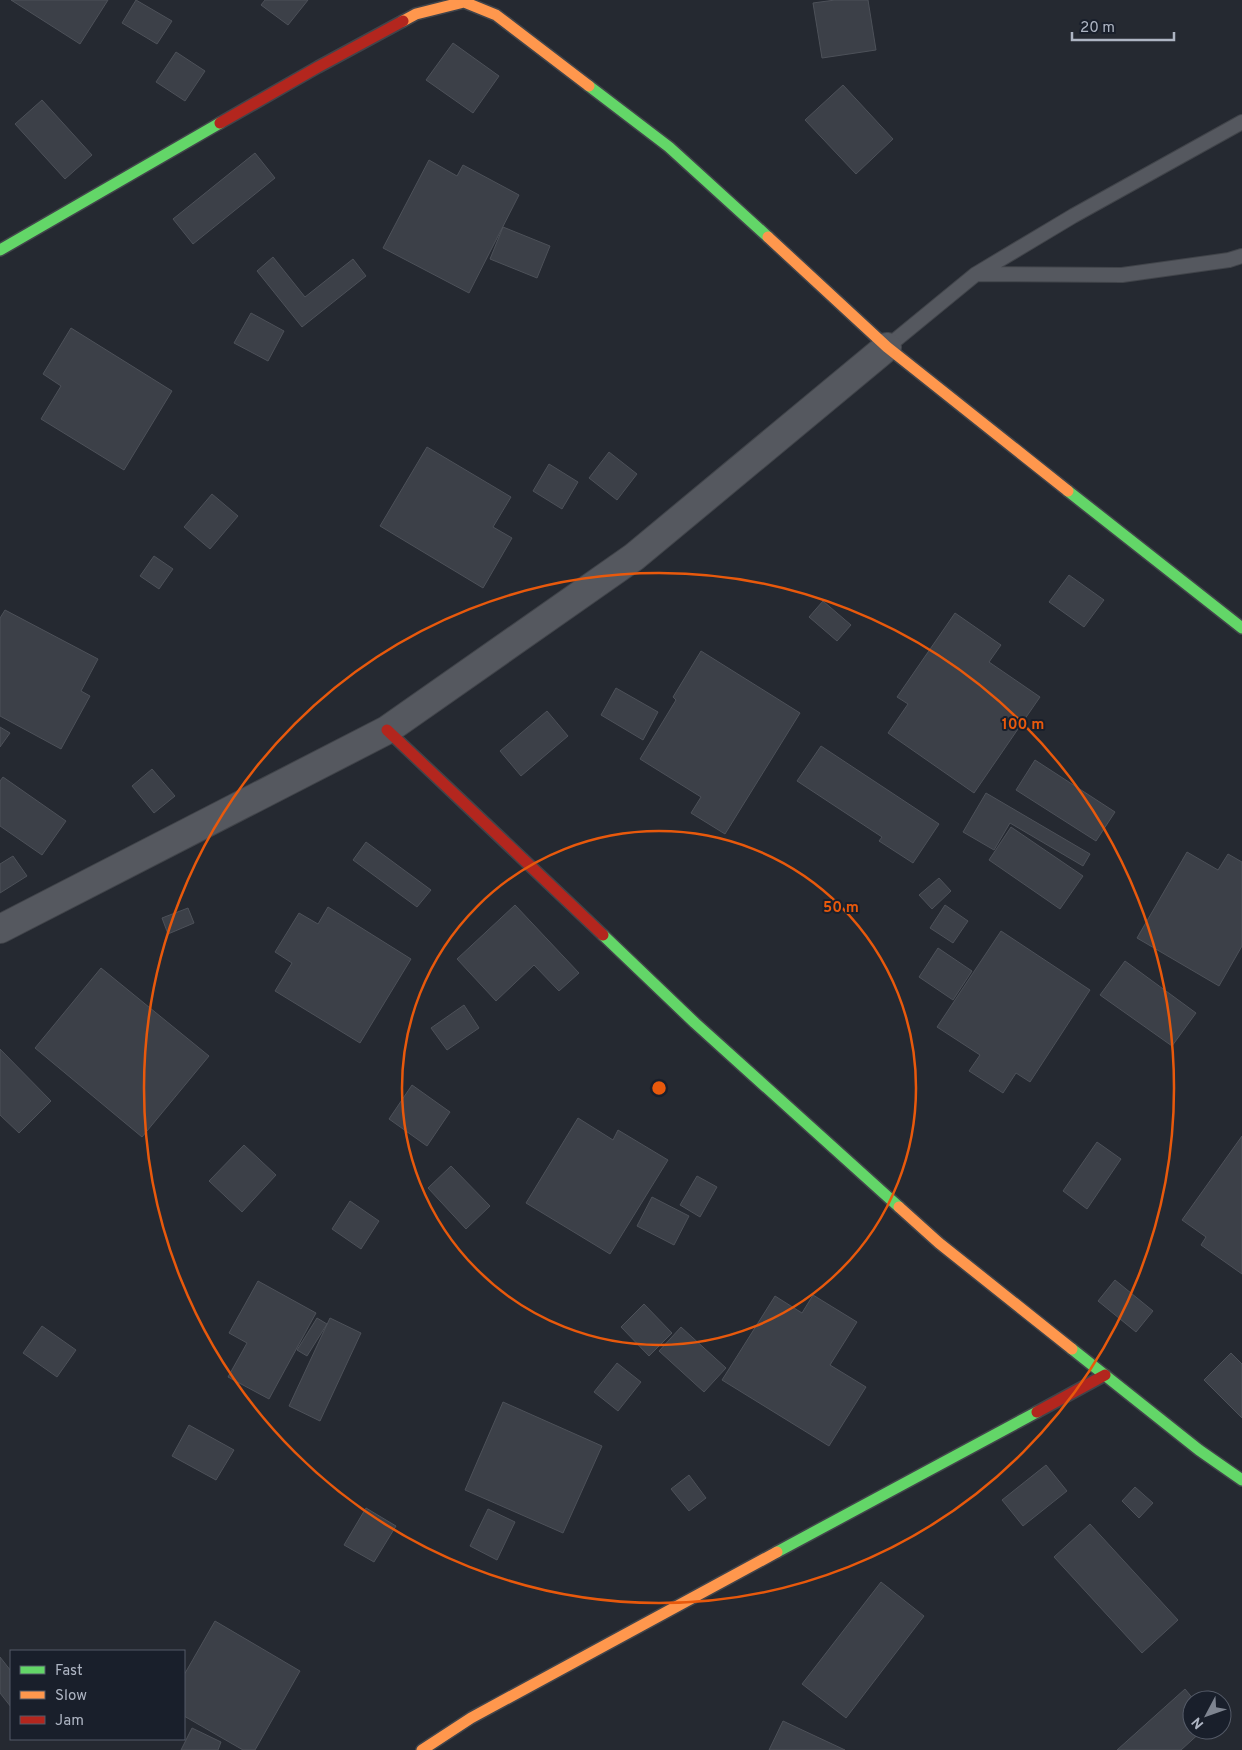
<svg xmlns="http://www.w3.org/2000/svg" width="1242" height="1750" font-family="Overpass,sans-serif">
  <style>
    .building { fill: #3c4048; stroke: #4d5159 }
    .lines { fill: none; stroke-linecap: round; stroke-linejoin: round }
    .lane-casing { stroke: #41444a; stroke-width: 16 }
    .street-casing { stroke: #41444a; stroke-width: 30 }
    .fast-casing { stroke: #41444a; stroke-width: 14 }
    .slow-casing { stroke: #41444a; stroke-width: 14 }
    .jam-casing { stroke: #41444a; stroke-width: 14 }
    .lane { stroke: #55585f; stroke-width: 14 }
    .street { stroke: #55585f; stroke-width: 28 }
    .fast { stroke: #63d668; stroke-width: 11 }
    .slow { stroke: #ff974d; stroke-width: 11 }
    .jam { stroke: #b3261e; stroke-width: 11 }
    .ring { fill: none; stroke: #e8590c; stroke-width: 2.5 }
    .centre { fill: #e8590c; stroke: #191f2b; stroke-width: 2.5 }
    .ring-label { font-size: 15px; text-anchor: middle; font-weight: bold; fill: #e8590c; stroke: #191f2b; stroke-width: 4; stroke-linejoin: round; paint-order: stroke }
  </style>
  <rect width="100%" height="100%" fill="#252931"/>
  <path class="building" d="M11,0H108L80,44Z
    M136,0L172,21L157,44L122,23Z
    M265,0H308L288,25L261,5Z
    M835,0H868L876,50L822,58L813,3Z
    M453,43L499,76L473,113L426,80Z
    M176,52L205,71L185,101L156,82Z
    M843,85L893,139L856,174L805,120Z
    M42,100L92,155L65,179L15,124Z
    M255,153L275,178L193,244L173,219Z
    M429,160L457,176L463,165L519,195L469,293L383,248Z
    M503,227L550,246L537,278L490,259Z
    M273,257L305,297L353,259L366,276L302,327L257,271Z
    M251,313L284,331L268,361L234,343Z
    M71,328L172,391L124,470L41,419L61,386L43,374Z
    M427,447L511,497L493,527L512,538L483,588L380,526Z
    M609,452L637,474L617,500L589,478Z
    M549,464L578,482L562,509L533,491Z
    M212,494L238,516L210,549L184,527Z
    M154,556L173,569L159,589L140,576Z
    M1069,575L1104,600L1084,627L1049,602Z
    M823,601L851,625L837,641L809,617Z
    M5,610L98,659L81,691L90,696L61,749L0,716V618Z
    M955,613L1001,645L989,662L1040,697L974,793L888,733L908,704L897,697Z
    M701,651L800,713L725,834L691,813L701,797L640,759L676,700L673,697Z
    M616,688L658,712L643,740L601,715Z
    M547,711L568,736L521,776L500,751Z
    M0,727L10,733L0,747Z
    M821,746L939,824L913,863L879,841L882,837L797,781Z
    M1035,760L1115,812L1096,841L1016,790Z
    M152,769L175,796L154,813L132,786Z
    M3,777L66,821L42,855L0,826V781Z
    M986,793L1090,854L1083,866L1010,823L994,850L963,832Z
    M1011,827L1083,876L1060,909L989,860Z
    M366,842L431,890L417,907L353,860Z
    M1187,852L1218,870L1228,854L1242,862V946L1219,986L1137,938Z
    M13,856L27,876L0,893V864Z
    M939,878L951,891L932,909L919,895Z
    M515,905L579,973L559,991L534,965L496,1001L457,959Z
    M945,905L968,921L953,943L930,928Z
    M328,907L411,959L360,1043L275,991L292,963L275,952L299,913L318,924Z
    M188,908L194,923L168,934L162,918Z
    M1001,931L1090,990L1030,1082L1016,1073L1003,1093L969,1071L980,1055L937,1027Z
    M938,948L972,971L953,1000L919,977Z
    M1125,961L1196,1013L1172,1046L1100,995Z
    M101,968L209,1056L142,1137L35,1048Z
    M464,1005L479,1028L447,1050L431,1028Z
    M0,1049L51,1101L19,1133L0,1115Z
    M412,1085L450,1112L427,1146L389,1119Z
    M578,1118L613,1140L618,1130L668,1160L610,1254L526,1203Z
    M1242,1136V1274L1201,1245L1206,1237L1182,1220Z
    M1097,1142L1121,1159L1087,1209L1063,1191Z
    M244,1145L276,1175L242,1212L209,1181Z
    M451,1166L490,1206L466,1229L428,1188Z
    M697,1176L717,1187L700,1217L680,1205Z
    M652,1197L689,1216L674,1245L637,1226Z
    M350,1201L379,1221L361,1249L332,1229Z
    M1115,1280L1153,1311L1136,1332L1098,1301Z
    M258,1281L316,1313L269,1399L228,1377L247,1343L229,1333Z
    M813,1295L857,1322L830,1365L866,1387L829,1446L722,1380L775,1296L802,1313Z
    M644,1304L672,1333L649,1356L621,1327Z
    M317,1318L327,1324L307,1356L297,1350Z
    M330,1318L361,1333L320,1421L289,1406Z
    M42,1326L76,1350L57,1377L23,1353Z
    M681,1327L726,1368L704,1392L659,1351Z
    M1231,1353L1242,1364V1418L1204,1380Z
    M617,1363L641,1382L618,1411L594,1392Z
    M503,1402L602,1446L563,1533L465,1490Z
    M189,1425L234,1450L216,1480L172,1456Z
    M1046,1465L1067,1491L1023,1526L1002,1500Z
    M689,1475L706,1498L689,1511L671,1489Z
    M1135,1487L1153,1503L1139,1518L1122,1501Z
    M366,1508L396,1526L374,1562L344,1545Z
    M488,1509L515,1522L497,1560L470,1546Z
    M1090,1524L1178,1620L1142,1653L1054,1557Z
    M881,1582L924,1616L846,1718L802,1684Z
    M215,1621L300,1671L255,1750H243L184,1716V1675Z
    M0,1657L11,1671V1707L0,1693Z
    M1185,1689L1194,1700H1192V1730H1203L1181,1750H1117Z
    M783,1721L845,1750H769Z
    M192,1728L221,1742L218,1750H181Z"/>
  <g class="lines">
    <g class="lane-casing">
      <path id="lane" d="M977,274L1122,275L1229,260L1242,256
        M887,347L976,274L1073,216L1242,122"/>
    </g>
    <g class="street-casing">
      <path id="street" d="M0,929L387,730L634,557L887,347"/>
    </g>
    <g class="fast-casing">
      <path id="fast" d="M589,86L669,147L768,237
        M0,250L220,123
        M1068,491L1242,628
        M603,935L695,1023L899,1207
        M1072,1349L1199,1450L1242,1480
        M777,1552L1037,1412"/>
    </g>
    <g class="slow-casing">
      <path id="slow" d="M403,21L416,14L464,2L496,15L589,86
        M768,237L887,347L1068,491
        M899,1207L939,1243L1072,1349
        M422,1750L471,1718L777,1552"/>
    </g>
    <g class="jam-casing">
      <path id="jam" d="M220,123L318,67L403,21
        M387,730L603,935
        M1037,1412L1105,1375"/>
    </g>
    <use href="#lane" class="lane"/>
    <use href="#street" class="street"/>
    <use href="#fast" class="fast"/>
    <use href="#slow" class="slow"/>
    <use href="#jam" class="jam"/>
  </g>
  <g class="ring">
    <circle cx="659" cy="1088" r="257"/>
    <circle cx="659" cy="1088" r="515"/>
  </g>
  <circle cx="659" cy="1088" r="8" class="centre"/>
  <g class="ring-label">
    <text x="1023" y="729">100 m</text>
    <text x="841" y="912">50 m</text>
  </g>
  <rect x="10" y="1650" width="175" height="90" fill="#191f2b" stroke="#555b68"/>
  <rect x="20" y="1666" width="25" height="8" fill="#63d668" stroke="#555b68"/>
  <text x="55" y="1675" font-size="15" fill="#aeb5c3">Fast</text>
  <rect x="20" y="1691" width="25" height="8" fill="#ff974d" stroke="#555b68"/>
  <text x="55" y="1700" font-size="15" fill="#aeb5c3">Slow</text>
  <rect x="20" y="1716" width="25" height="8" fill="#b3261e" stroke="#555b68"/>
  <text x="55" y="1725" font-size="15" fill="#aeb5c3">Jam</text>
  <g transform="translate(1207 1715) rotate(229)"><circle r="24" fill="#191f2b" stroke="#555b68"/>
  <path d="M0-4L9 19L0 12L-9 19Z" fill="#7e8490"/>
  <text y="-8" font-size="14" font-weight="bold" text-anchor="middle" fill="#aeb5c3">N</text>
  </g>
  <path d="M1072 32v8h102v-8" fill="none" stroke="#aeb5c3" stroke-width="2.5"/>
  <text x="1080" y="32" font-size="15" fill="#aeb5c3" stroke="#191f2b" stroke-width="4" paint-order="stroke">20 m</text>
</svg>
